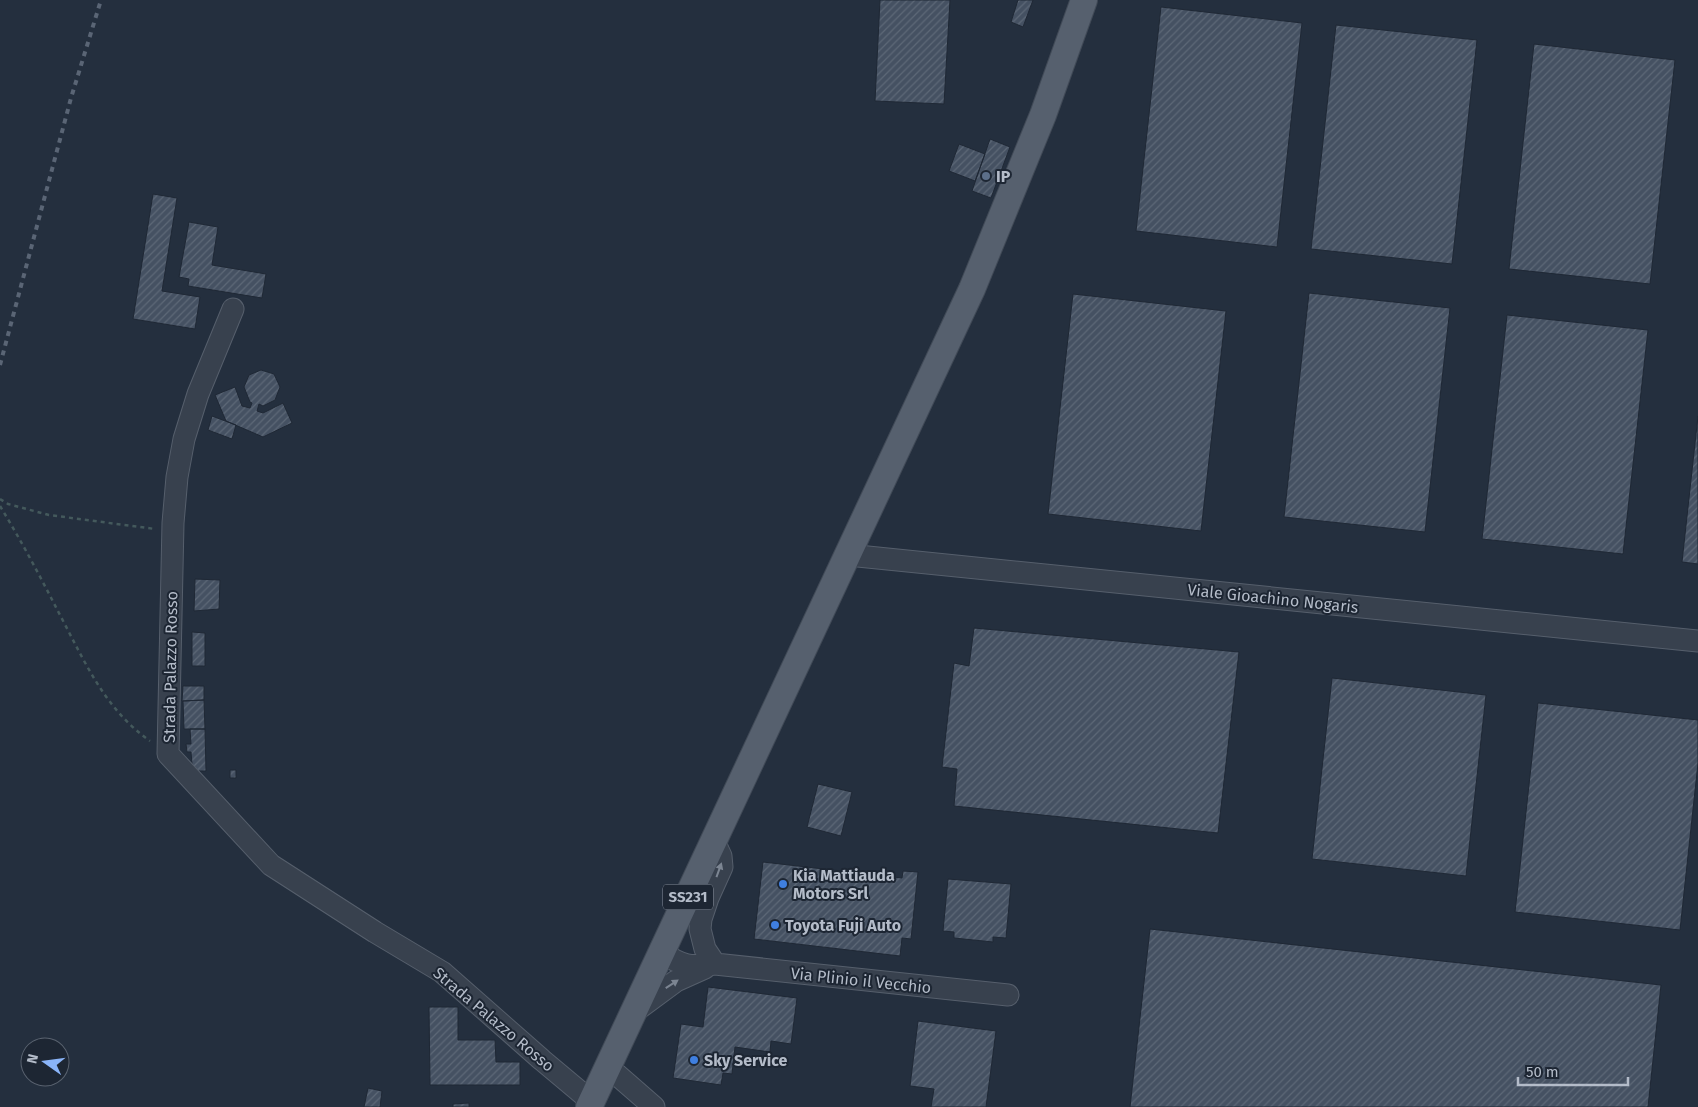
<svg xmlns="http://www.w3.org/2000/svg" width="1698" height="1107" font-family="'Fira Sans',sans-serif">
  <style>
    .building { fill: url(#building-hatch); stroke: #1f2835 }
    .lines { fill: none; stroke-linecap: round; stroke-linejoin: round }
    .minor-casing { stroke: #565f6c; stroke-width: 23 }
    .major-casing { stroke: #414a57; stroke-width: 28 }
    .path { stroke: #44595c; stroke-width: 2.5; stroke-dasharray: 4 4; stroke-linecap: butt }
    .minor { stroke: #38414e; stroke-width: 21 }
    .major { stroke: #56606e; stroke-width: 26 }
    .rail { stroke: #5a6575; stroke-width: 4; stroke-dasharray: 5 5; stroke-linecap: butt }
    .oneway { fill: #7c8592 }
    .service-dot { fill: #5c6f8a; stroke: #1d2633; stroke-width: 2 }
    .shop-dot { fill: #3f7fe0; stroke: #1d2633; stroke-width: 2 }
    .labels { text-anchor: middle; stroke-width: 4; stroke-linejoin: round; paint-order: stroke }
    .shield { fill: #1d2633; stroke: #878f9c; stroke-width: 1 }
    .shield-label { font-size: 15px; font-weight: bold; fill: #b4bcc9 }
    .poi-label { font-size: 16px; font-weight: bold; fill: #b4bcc9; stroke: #1d2633; text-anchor: start }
    .street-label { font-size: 16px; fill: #b4bcc9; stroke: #1d2633 }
  </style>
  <defs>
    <pattern id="building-hatch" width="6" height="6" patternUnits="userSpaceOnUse" patternTransform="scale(1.25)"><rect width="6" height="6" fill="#455162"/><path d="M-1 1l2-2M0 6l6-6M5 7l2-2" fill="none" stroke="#5d6877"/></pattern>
  </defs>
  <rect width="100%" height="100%" fill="#242f3e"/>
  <path class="building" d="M880,0H950L944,104L875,101Z
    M1018,0H1033L1023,27L1011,22Z
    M1161,7L1302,23L1277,247L1136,231Z
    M1336,25L1477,40L1452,264L1311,249Z
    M1534,44L1675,60L1650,284L1509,269Z
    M990,139L1010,147L991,198L972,191Z
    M959,144L985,154L975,181L949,171Z
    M153,194L177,198L162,291L200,297L195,329L133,319Z
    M189,222L218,227L212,265L266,274L262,298L188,286L189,279L179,277Z
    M1309,293L1450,308L1425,532L1284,517Z
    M1073,294L1226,311L1201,531L1048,514Z
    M1507,315L1648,330L1623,554L1482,539Z
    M261,370L274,374L280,387L275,400L263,406L259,404L257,411L263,413L283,403L292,423L263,437L226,421L215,395L235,387L242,406L250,408L252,403L250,402L244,387L249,375Z
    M212,416L236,425L232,439L208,430Z
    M1698,416V564L1682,562Z
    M195,579L220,580L219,609L194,611Z
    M974,628L1239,652L1218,833L954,806L957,769L942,767L954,663L969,666Z
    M192,632L205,633V666H192Z
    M1332,678L1486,695L1466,876L1312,859Z
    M183,686H204V700L182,701Z
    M204,700L205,729H184L183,701Z
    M1538,703L1698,720V763L1680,930L1515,912Z
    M190,729H205L206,771H198L192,764L191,752H187L186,744H191Z
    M230,770H236V778H230Z
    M818,784L852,792L841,836L807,827Z
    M763,862L902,878L903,871L918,872L911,939L902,938L900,956L754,939Z
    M948,879L1011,884L1006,938L993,937V942L954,938V932L943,931Z
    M1150,929L1661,985L1648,1107H1130Z
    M708,987L797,998L791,1044L771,1041L770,1052L735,1047L732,1074L723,1073L721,1085L673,1078L681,1024L703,1027Z
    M429,1007H458V1040H495L496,1062H520V1085H430Z
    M918,1021L996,1031L986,1107H931L934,1089L910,1086Z
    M368,1088L382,1091L380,1107H364Z
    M469,1103V1107H453V1104Z"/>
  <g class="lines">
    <g class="minor-casing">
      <path id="minor" d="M233,309L198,394L184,439L177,477L173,523L168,754L271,865L375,932L442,972L542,1060L591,1101
        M848,555L1698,641
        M714,841L721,856L722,867L708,898L701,919L700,929L705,949L715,964
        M662,952C682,967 691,967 715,964L1008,995
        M634,1012L676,981L705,968
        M607,1066L654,1107"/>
    </g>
    <g class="major-casing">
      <path id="major" d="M589,1107L972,289L1043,115L1084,0"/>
    </g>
    <path class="path" d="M0,499L8,504L49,515L155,529
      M0,506C22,542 42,580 61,617C86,664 105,709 150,741"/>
    <use href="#minor" class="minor"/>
    <use href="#major" class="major"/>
    <path class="rail" d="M0,365L71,98L101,0"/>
  </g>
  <defs><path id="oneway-solid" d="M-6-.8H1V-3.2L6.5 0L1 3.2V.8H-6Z" transform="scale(1.25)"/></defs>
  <g class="oneway">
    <use href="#oneway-solid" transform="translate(719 870) rotate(-70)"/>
    <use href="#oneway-solid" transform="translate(672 984) rotate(-33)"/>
  </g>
  <circle class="service-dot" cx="986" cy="176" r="5"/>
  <g class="shop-dot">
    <circle cx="783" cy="884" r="5"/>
    <circle cx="775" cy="925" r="5"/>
    <circle cx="694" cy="1060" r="5"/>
  </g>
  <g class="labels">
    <rect class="shield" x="663" y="884.5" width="50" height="25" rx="4"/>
    <g class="shield-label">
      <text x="688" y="902">SS231</text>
    </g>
    <g class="poi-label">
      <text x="996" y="182">IP</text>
      <text x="793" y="881">Kia Mattiauda<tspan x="793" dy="18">Motors Srl</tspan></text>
      <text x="785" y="931">Toyota Fuji Auto</text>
      <text x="704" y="1066">Sky Service</text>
    </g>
    <g class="street-label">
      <text transform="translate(1273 598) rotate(6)" y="6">Viale Gioachino Nogaris</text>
      <text transform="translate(170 667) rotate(-89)" y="6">Strada Palazzo Rosso</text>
      <text transform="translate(861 980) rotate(6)" y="6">Via Plinio il Vecchio</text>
      <text transform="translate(494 1019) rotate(40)" y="6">Strada Palazzo Rosso</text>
    </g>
  </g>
  <g transform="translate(45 1062) rotate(284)"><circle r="24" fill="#1d2633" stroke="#59626f"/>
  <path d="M0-4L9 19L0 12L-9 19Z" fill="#8ab4f8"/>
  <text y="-8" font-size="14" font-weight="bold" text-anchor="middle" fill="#b4bcc9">N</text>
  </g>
  <path d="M1518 1077v8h110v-8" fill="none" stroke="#b4bcc9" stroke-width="2.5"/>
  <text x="1526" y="1077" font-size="15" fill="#b4bcc9" stroke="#1d2633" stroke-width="4" paint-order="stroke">50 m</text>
</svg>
